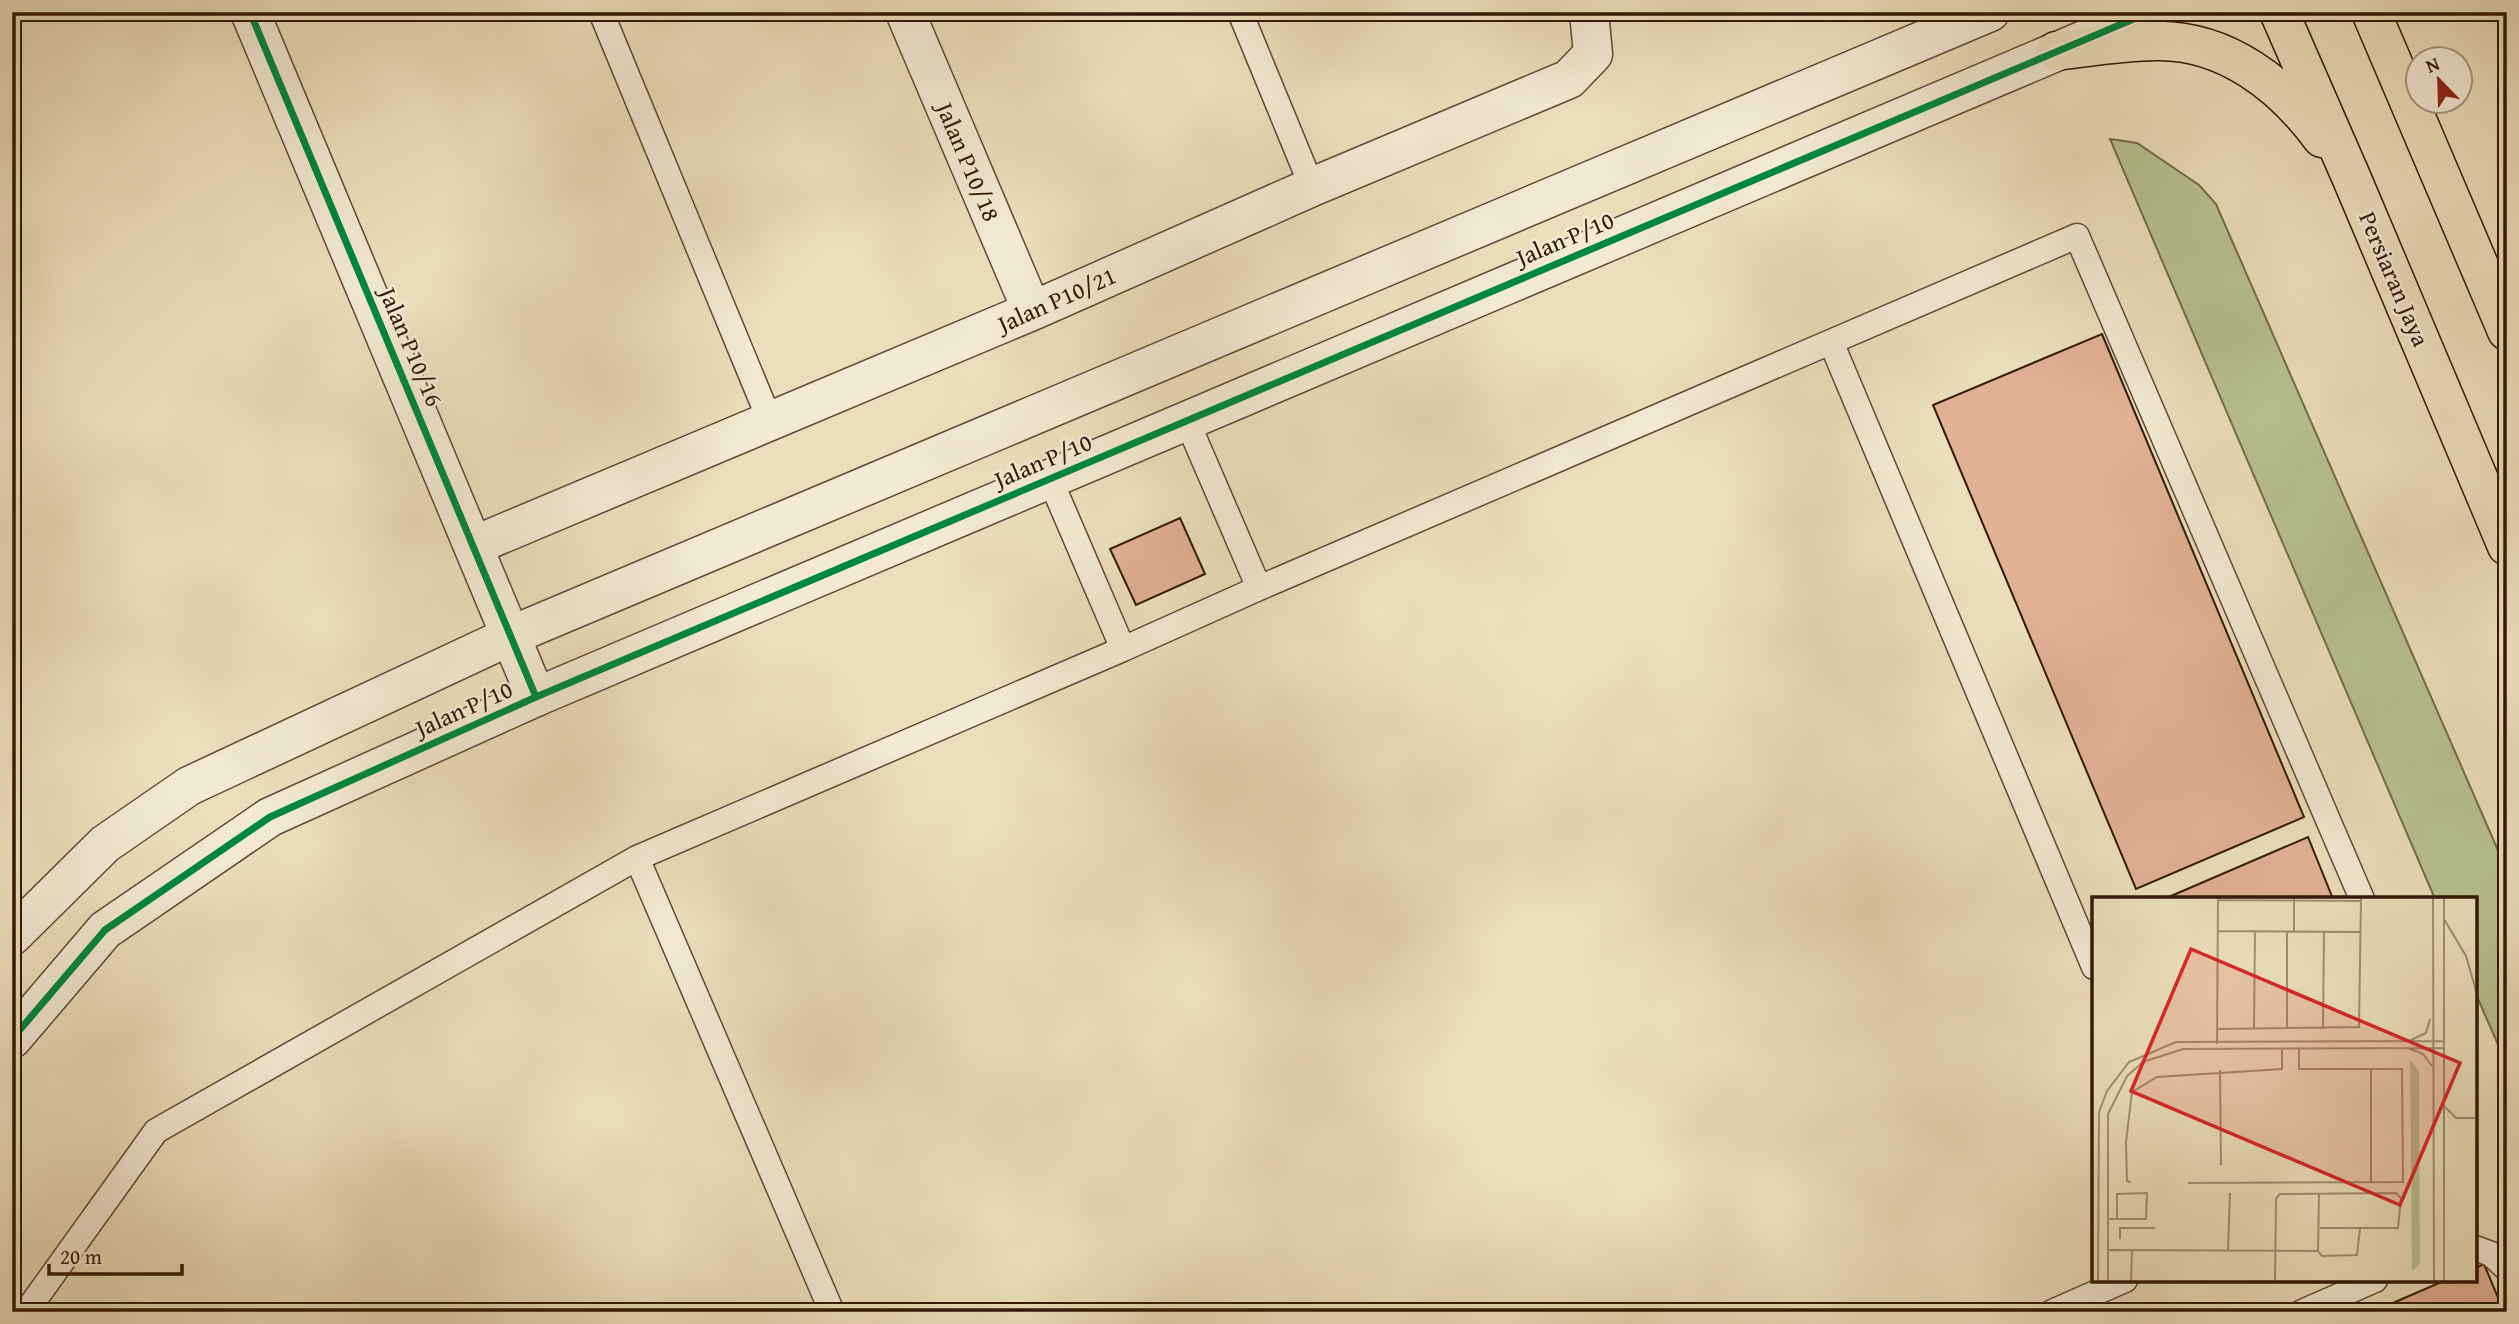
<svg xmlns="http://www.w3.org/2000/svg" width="2519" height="1324" font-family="'Gentium Book Plus',serif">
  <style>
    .green { fill: #b7c290; stroke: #746d4a; stroke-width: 2 }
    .building { fill: #e2b093; stroke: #321803; stroke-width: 2 }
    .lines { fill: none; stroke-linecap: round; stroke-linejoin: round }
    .service-casing { stroke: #604a31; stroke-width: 27 }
    .minor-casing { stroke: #604a31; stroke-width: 41 }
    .tertiary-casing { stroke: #604a31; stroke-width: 41 }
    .primary-casing { stroke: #321803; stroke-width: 41 }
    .service { stroke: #f2ead3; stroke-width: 24 }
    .minor { stroke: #f2ead3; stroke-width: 38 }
    .tertiary { stroke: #f2ead3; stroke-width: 38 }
    .primary { stroke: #ebdfbb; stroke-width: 38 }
    .cycleway-casing { stroke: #f2ead3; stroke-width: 11 }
    .cycleway { stroke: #00873e; stroke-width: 7 }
    .labels { text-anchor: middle; stroke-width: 5; stroke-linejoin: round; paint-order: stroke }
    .street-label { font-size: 24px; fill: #321803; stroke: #f2ead3 }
    .inset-road { fill: none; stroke: #a18f71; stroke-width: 2 }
    .view { fill: #d62828; fill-opacity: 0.15; stroke: #d62828; stroke-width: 3.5 }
    .inset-edge { fill: none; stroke: #321803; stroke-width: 3.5 }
  </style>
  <rect width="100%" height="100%" fill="#ebdfbb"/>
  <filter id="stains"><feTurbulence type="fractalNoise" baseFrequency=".00286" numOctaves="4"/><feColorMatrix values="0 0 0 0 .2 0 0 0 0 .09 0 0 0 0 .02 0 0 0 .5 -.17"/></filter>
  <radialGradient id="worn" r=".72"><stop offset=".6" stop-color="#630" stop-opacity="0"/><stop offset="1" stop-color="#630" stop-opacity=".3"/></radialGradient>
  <path class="green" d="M2110,139L2137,143L2199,185L2216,204L2507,871V1065L2475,992V899H2435Z"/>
  <path class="building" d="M2102,334L2304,817L2136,889L1933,405Z
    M1180,518L1205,574L1136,605L1110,549Z
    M2308,837L2333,899H2164Z
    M2484,1264L2504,1312H2372L2446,1280H2475V1268Z"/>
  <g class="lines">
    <g class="service-casing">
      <path id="service" d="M601,12L770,421
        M1240,12L1312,187
        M1831,342L2094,967
        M1187,421L1259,588L2077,236L2362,899
        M1123,649L1259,588
        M637,858L832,1312
        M2475,1248L2491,1254L2507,1269
        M26,1312L156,1131L637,858L1123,649L1050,479
        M2052,1312L2125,1280
        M2302,1312L2375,1280"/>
    </g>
    <g class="minor-casing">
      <path id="minor" d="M250,12L536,697
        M905,12L1032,311
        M473,546L1032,311L1312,187L1569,79L1593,54L1589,12"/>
    </g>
    <g class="tertiary-casing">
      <path id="tertiary" d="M12,936L105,844L189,786L510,636L1990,12
        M12,1039L105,930L270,817L536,697L2150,12"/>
    </g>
    <g class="primary-casing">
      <path id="primary" d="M2279,12L2352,179L2507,546
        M2371,12L2507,331
        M2056,51C2089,47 2124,41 2157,41C2226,40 2283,85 2322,138"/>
    </g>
    <use href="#service" class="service"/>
    <use href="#minor" class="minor"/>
    <use href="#tertiary" class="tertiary"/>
    <use href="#primary" class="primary"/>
    <g class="cycleway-casing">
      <path id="cycleway" d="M250,12L536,697
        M12,1039L105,930L270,817L536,697L2150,12"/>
    </g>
    <use href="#cycleway" class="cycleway"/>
  </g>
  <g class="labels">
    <g class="street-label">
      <text transform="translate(968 162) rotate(67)" y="8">Jalan P10/18</text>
      <text transform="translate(1565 239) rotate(-23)" y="8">Jalan P/10</text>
      <text transform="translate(2394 279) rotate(67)" y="8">Persiaran Jaya</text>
      <text transform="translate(1057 300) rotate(-24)" y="8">Jalan P10/21</text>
      <text transform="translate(411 347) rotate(67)" y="8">Jalan P10/16</text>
      <text transform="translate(1043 461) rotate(-23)" y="8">Jalan P/10</text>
      <text transform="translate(464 709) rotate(-24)" y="8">Jalan P/10</text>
    </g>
  </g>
  <g transform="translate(2092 897)">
    <rect width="385" height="385" fill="#ebdfbb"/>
    <path d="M318,163L327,174L328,367L320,374Z" fill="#b7c290"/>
    <path class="inset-road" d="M202,1V34M341,1L342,384M352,1V384M126,3L269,4M352,22L374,59L385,97M126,34L269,35M195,34V132M125,132L267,130L269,1M162,132L163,34M231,132L232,35M317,144L334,136L338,122M125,147L126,1M316,151L331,157L340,169M128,173L129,268M352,209L364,221H385M39,285L35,284L34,245L40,195L65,180L190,172V151M279,285V172M96,286L311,285L310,172H207V151M227,297L226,354L230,359L265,358L268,331M16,322H54L55,296L25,297V322M28,342V331H63M17,353L226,354M136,354L138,296M6,384L7,215L15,194L37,165L84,145L352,144M16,384V217L35,179L51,165L91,152L352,151M39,384L40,353M183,384L184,302L188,297L304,296L309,301L306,331H228M384,384L385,179"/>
    <path class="view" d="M99,52L368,166L308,308L39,194Z"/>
    <rect width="385" height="385" class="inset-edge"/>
  </g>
  <rect width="2519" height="1324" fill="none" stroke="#ebdfbb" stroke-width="42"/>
  <rect x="14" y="14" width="2491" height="1296" fill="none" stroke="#321803" stroke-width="3.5"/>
  <rect x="21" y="21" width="2477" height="1282" fill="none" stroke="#321803" stroke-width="2"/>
  <g transform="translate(2439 80) rotate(337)"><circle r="33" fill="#f2ead3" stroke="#a59680" stroke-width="2"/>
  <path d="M0-5L12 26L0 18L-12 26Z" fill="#8f2418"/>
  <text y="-10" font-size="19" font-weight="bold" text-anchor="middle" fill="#321803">N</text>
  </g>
  <path d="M49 1264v10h133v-10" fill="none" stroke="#321803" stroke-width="3.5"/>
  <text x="60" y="1264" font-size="21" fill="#321803" stroke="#f2ead3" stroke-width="5" paint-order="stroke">20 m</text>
  <rect width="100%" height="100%" filter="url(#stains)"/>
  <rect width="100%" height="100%" fill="url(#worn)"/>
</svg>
